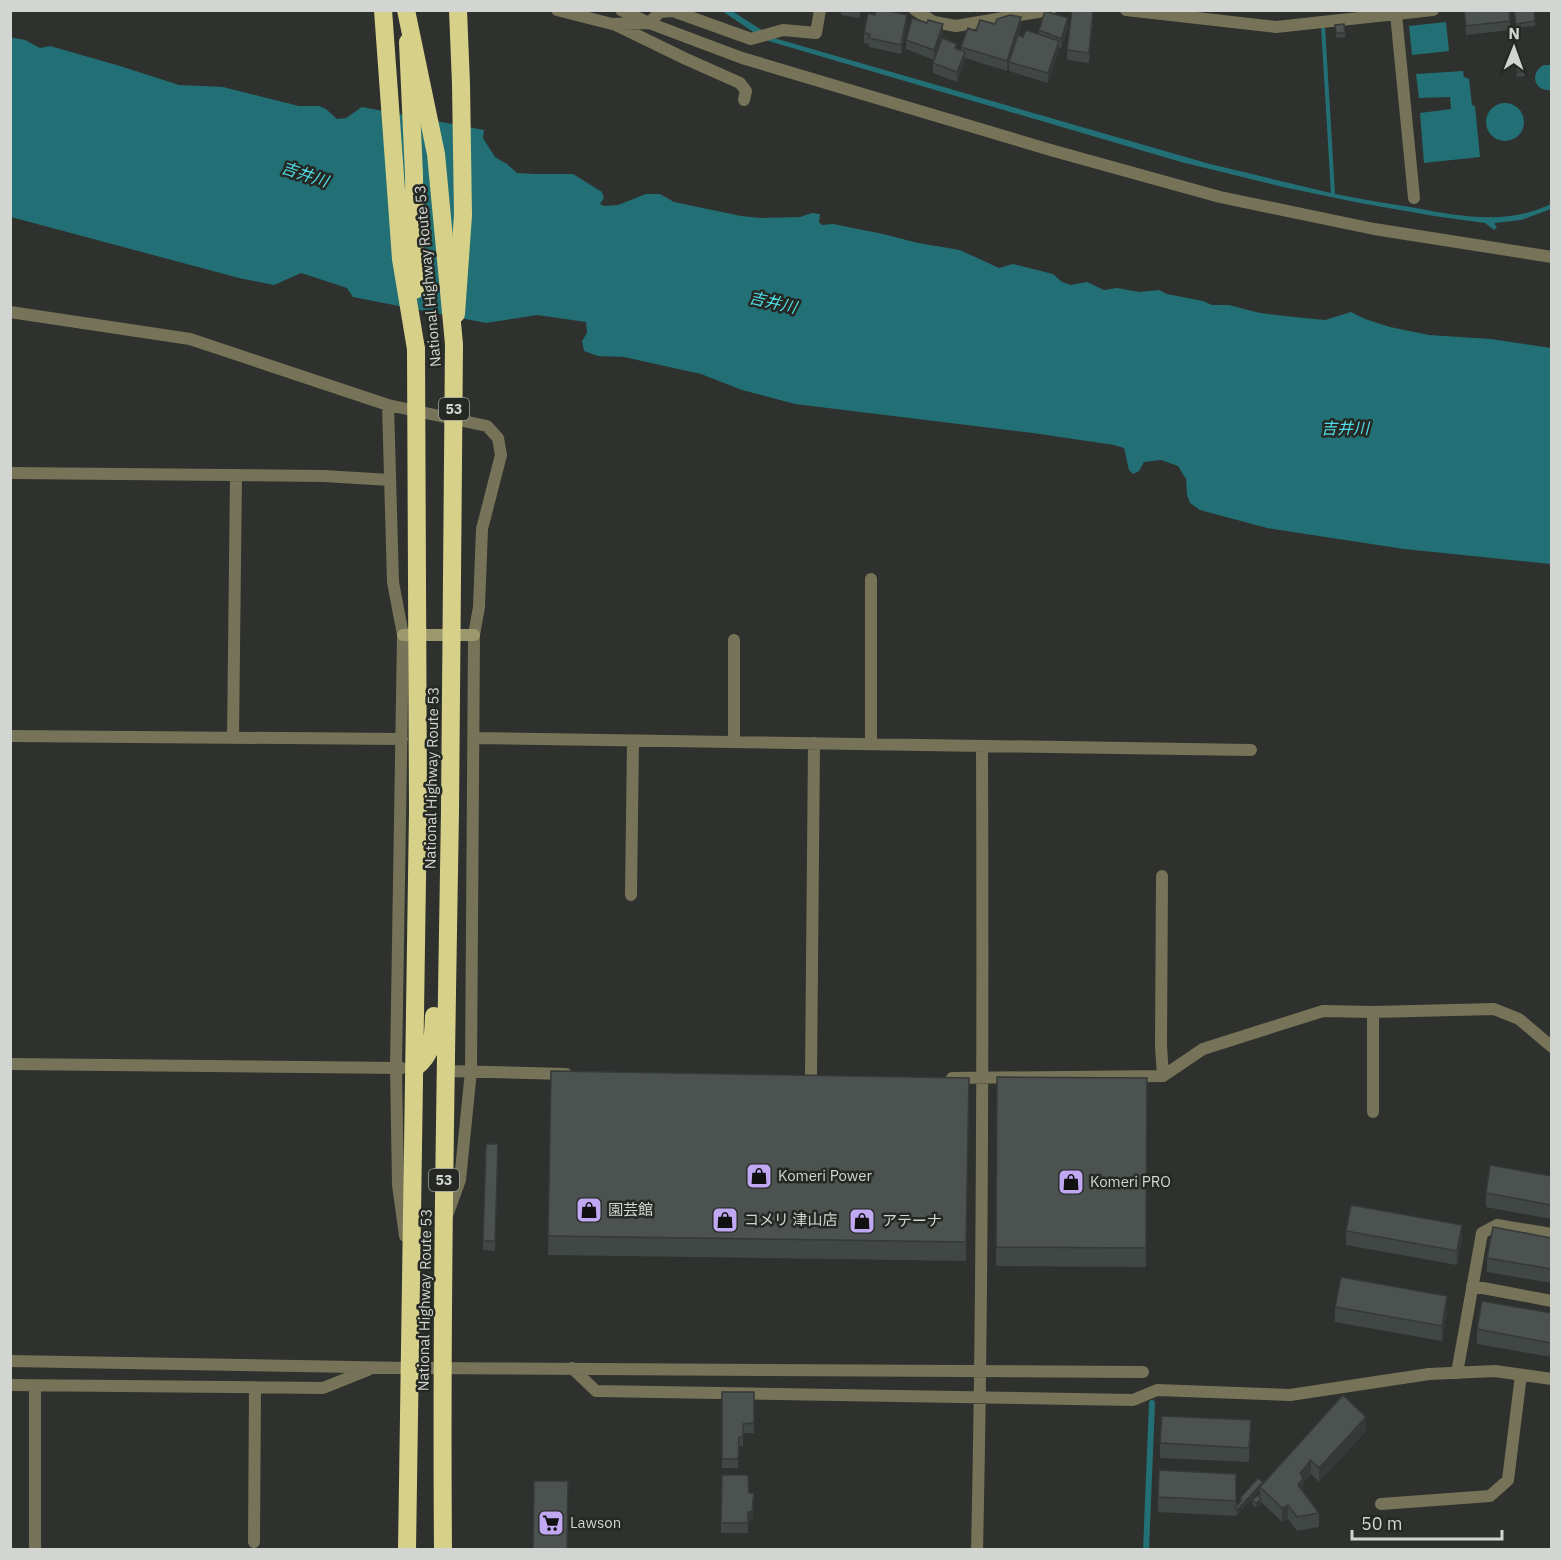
<svg xmlns="http://www.w3.org/2000/svg" width="1562" height="1560" font-family="'IBM Plex Sans','Noto Sans JP',sans-serif">
  <style>
    .water { fill: #227075 }
    .lines { fill: none; stroke-linecap: round; stroke-linejoin: round }
    .stream { stroke: #227075; stroke-width: 6 }
    .lane { stroke: #767358; stroke-width: 12 }
    .street { stroke: #767358; stroke-width: 12 }
    .secondary { stroke: #9d996c; stroke-width: 12 }
    .highway { stroke: #d7d089; stroke-width: 18 }
    .highway-bridge { stroke: #d7d089; stroke-width: 18 }
    .wall { fill: #414745 }
    .shaded-wall { fill: #353938 }
    .building { fill: #4c5250; stroke: #353938; stroke-width: 1.5 }
    .labels { text-anchor: middle; stroke-width: 5; stroke-linejoin: round; paint-order: stroke }
    .shield { fill: #252823; stroke: #9fa19e; stroke-width: 1.5 }
    .shield-label { font-size: 14px; font-weight: bold; fill: #d3d5d2 }
    .street-label { font-size: 15px; fill: #d3d5d2; stroke: #252823 }
    .poi-label { font-size: 15px; fill: #d3d5d2; stroke: #252823; text-anchor: start }
    .water-label { font-size: 16px; font-style: italic; fill: #4edfe9; stroke: #252823 }
  </style>
  <rect width="100%" height="100%" fill="#2e312d"/>
  <path class="water" d="M722,11H732L774,38L1210,164L1331,193L1321,27L1325,26L1335,194C1362,199 1389,204 1416,208C1462,217 1508,225 1551,204V209L1521,220L1495,223V225L1497,227L1494,230L1485,223L1434,216L1360,203L1283,187L1181,162L765,40Z
    M1446,22L1449,51L1412,55L1409,26Z
    M10,37L25,40L40,48L50,46L120,66L179,85L223,87L299,106H319L326,109L337,119L346,118L362,107L484,130L483,138L495,157L507,164L517,173L535,174H573L602,192L604,198L600,204L604,206L618,205L646,194H660L674,202L741,216L761,218L800,217L812,213L820,214L819,222L822,225L833,224L883,234L918,243L960,250L999,268L1013,264L1053,274L1062,282L1071,285L1087,282L1104,290L1117,288L1139,292L1159,290L1167,294L1203,301L1212,305H1229L1260,313L1294,317L1325,320L1351,312L1365,319L1390,327L1429,335L1491,339L1551,348V564L1404,549L1267,528L1200,510L1190,503L1187,495L1186,479L1178,466L1161,460L1144,462L1139,471L1133,474L1129,470L1124,448L1114,445L1033,433L795,404L742,390L701,374L624,357L598,356L584,351L582,341L587,333L586,322L537,315L486,323L353,297L347,288L301,273L274,285L239,278L11,217Z
    M1544,65H1551V90C1534,92 1529,73 1544,65Z
    M1463,71L1464,77L1469,79L1472,105L1475,106L1480,157L1424,163L1420,113L1451,109L1450,97L1419,98L1416,74Z
    M1486 122a19 19 0 1 1 38 0a19 19 0 1 1-38 0Z"/>
  <g class="lines">
    <path class="stream" d="M1146,1550L1152,1403"/>
    <path class="lane" d="M1396,14L1433,10"/>
    <path class="street" d="M557,10L612,24L649,23L660,12L673,11L751,39L783,30L816,33L820,10
      M621,10L649,23L742,58L1054,151L1220,197L1374,229L1552,257
      M915,10L934,22L956,26L1050,10
      M1126,10L1276,27L1396,14L1414,198
      M616,25L686,59L740,83L746,91L744,100
      M10,312L190,339L388,405L487,426L498,438L501,455L482,529L479,607L474,635L471,1071L460,1180L448,1213
      M388,405L393,582L403,635L396,1067L398,1185L405,1236
      M10,473L324,476L390,480
      M871,579V744
      M734,640V742
      M10,736L402,739
      M233,738L236,475
      M473,738L1251,750
      M1162,876L1161,1046L1163,1076
      M631,895L633,741
      M10,1064L402,1068
      M446,1071L566,1074
      M811,1077L814,743
      M952,1078L1163,1076L1203,1049L1323,1011L1373,1012L1494,1009L1519,1019L1552,1047
      M1373,1112V1012
      M1472,1286L1552,1301
      M10,1361L410,1368L1143,1372
      M572,1368L596,1391L1133,1400L1157,1390L1290,1395L1429,1374L1495,1371L1552,1379
      M1457,1373L1482,1233L1497,1225L1552,1234
      M10,1385L323,1388L368,1370
      M35,1386V1550
      M1381,1504L1490,1496L1508,1480L1521,1375
      M254,1542L255,1387
      M977,1550C983,1282 983,1014 982,746"/>
    <path class="secondary" d="M403,635H474"/>
    <path class="highway" d="M383,10L401,259L416,349
      M408,42L414,175L415,290
      M456,314L463,215L461,84L458,10
      M415,1068C434,1053 433,1038 434,1016
      M407,1550L418,811
      M443,1550C441,1303 446,1057 450,811"/>
    <path class="highway-bridge" d="M406,10L436,154L454,344L450,811
      M416,349L418,811"/>
  </g>
  <path class="wall" d="M839,10H861L859,18L841,15V11Z
    M967,10H980L968,13Z
    M1464,10L1510,21V30L1466,35Z
    M1514,10H1534L1535,26L1516,28Z
    M1093,21L1089,63L1067,60V50Z
    M995,24L1021,27L1018,36L1023,37L1039,34V30L1068,28L1061,48L1059,47V50L1048,83L1009,71V63L1007,71L965,58V62L957,82L933,73V63L957,49L961,50V47L976,31Z
    M907,25L901,54L869,47V44L864,43V33Z
    M1335,25L1345,33V37L1336,38Z
    M943,33L934,60L906,49V40Z
    M1516,61L1525,71V76L1517,77Z
    M551,1071L969,1078L966,1261L548,1255Z
    M997,1077L1147,1078L1146,1267L996,1266Z
    M498,1144L495,1251L483,1250V1241Z
    M1551,1176V1219L1486,1207V1193Z
    M1346,1231L1462,1239L1457,1265L1346,1245Z
    M1551,1238V1283L1487,1272V1258Z
    M1335,1307L1447,1310L1442,1341L1335,1322Z
    M1551,1313V1357L1477,1344V1329Z
    M722,1392H754V1433H743V1446H739L738,1468H722Z
    M1366,1431L1319,1482L1311,1474L1303,1483V1492L1319,1513V1527L1297,1531L1288,1519L1282,1522L1261,1502V1504L1256,1508L1252,1504V1500L1260,1498V1490L1237,1515L1236,1513V1516L1158,1512V1497L1236,1474V1508L1240,1502V1498L1263,1484Z
    M1251,1434L1249,1462L1160,1458V1443Z
    M749,1493L754,1503L752,1520L748,1521V1533H721V1523Z"/>
  <path class="shaded-wall" d="M1093,11V21L1089,63V53Z
    M907,15V25L901,54V45Z
    M1021,17V27L1007,71V61Z
    M1068,18V28L1061,48V39Z
    M943,24V33L934,60V50Z
    M1059,41V50L1048,83V73Z
    M965,52V62L957,82V72Z
    M1462,1225V1239L1457,1265V1251Z
    M1447,1296V1310L1442,1341V1326Z
    M1366,1417V1431L1319,1482V1468Z
    M1251,1420V1434L1249,1462V1448Z
    M1311,1460V1474L1303,1483V1492L1298,1485L1300,1473Z
    M1263,1482V1487H1260V1490L1237,1515V1510Z
    M754,1493L752,1520L748,1521V1512Z
    M1261,1499V1504L1256,1508V1503Z
    M1288,1505V1519L1282,1522V1508Z"/>
  <path class="building" d="M876,10H885L907,15L901,45L869,38L870,34L864,33L868,13L875,15Z
    M1072,10L1093,11L1089,53L1067,50Z
    M1464,10H1509L1510,21L1466,26Z
    M1514,10H1534L1535,21L1516,24Z
    M1045,11L1068,18L1061,39L1039,30Z
    M1010,15L1021,17L1007,61L961,47L968,28L976,31L980,20L995,24L997,19Z
    M912,18L927,23L928,20L943,24L934,50L906,40Z
    M1344,24L1345,33H1336L1335,25Z
    M1026,30L1059,41L1048,73L1009,62L1018,35L1023,37Z
    M942,38L957,44L955,48L965,52L957,72L933,63Z
    M1523,60L1525,71L1517,72L1516,61Z
    M551,1071L969,1078L966,1242L548,1236Z
    M997,1077L1147,1078L1146,1248L996,1247Z
    M486,1144H498L495,1241H483Z
    M1490,1165L1551,1176V1205L1486,1193Z
    M1351,1205L1462,1225L1457,1251L1346,1231Z
    M1493,1227L1551,1238V1269L1487,1258Z
    M1341,1277L1447,1296L1442,1326L1335,1307Z
    M1482,1301L1551,1313V1343L1477,1329Z
    M722,1392H754V1423L743,1424V1437H739L738,1459H722Z
    M1343,1395L1366,1417L1319,1468L1311,1460L1300,1473L1303,1478L1298,1485L1319,1513L1297,1517L1288,1505L1282,1508L1260,1487Z
    M1162,1416L1251,1420L1249,1448L1160,1443Z
    M1159,1470L1236,1474V1501L1158,1497Z
    M722,1475H748L749,1493H754L752,1511L748,1512V1523H721Z
    M1258,1478L1263,1482L1237,1510L1235,1508L1242,1500L1240,1498Z
    M534,1481H568L567,1550H533Z
    M1258,1495L1261,1499L1256,1503L1252,1500Z"/>
  <defs>
    <g id="shop-square" transform="scale(1.35)"><rect x="-9" y="-9" width="18" height="18" rx="4" fill="#c1a8f3" stroke="#252823"/><path d="M-5-2.5h2.3a2.7 3.5 0 0 1 5.4 0H5L5.5 6h-11ZM-1.5-2.5h3a1.5 2.3 0 0 0-3 0Z" fill="#111"/></g>
    <g id="supermarket-square" transform="scale(1.35)"><rect x="-9" y="-9" width="18" height="18" rx="4" fill="#c1a8f3" stroke="#252823"/><path d="M-6-5.5h2.5l.6 2H6L4.5 2H-2.5L-4.4-4H-6ZM-1.5 3.2a1.3 1.3 0 1 0 .1 0ZM3 3.2a1.3 1.3 0 1 0 .1 0Z" fill="#111"/></g>
  </defs>
  <g fill-rule="evenodd">
    <use href="#shop-square" x="759" y="1176"/>
    <use href="#shop-square" x="1071" y="1182"/>
    <use href="#shop-square" x="589" y="1210"/>
    <use href="#shop-square" x="725" y="1220"/>
    <use href="#shop-square" x="862" y="1221"/>
    <use href="#supermarket-square" x="551" y="1523"/>
  </g>
  <g class="labels">
    <g class="shield">
      <rect x="439" y="398" width="30" height="22" rx="4.5"/>
      <rect x="429" y="1169" width="30" height="22" rx="4.5"/>
    </g>
    <g class="shield-label">
      <text x="454" y="414">53</text>
      <text x="444" y="1185">53</text>
    </g>
    <g class="street-label">
      <text transform="translate(428 276) rotate(-95)" y="5">National Highway Route 53</text>
      <text transform="translate(432 778) rotate(-89)" y="5">National Highway Route 53</text>
      <text transform="translate(425 1300) rotate(-89)" y="5">National Highway Route 53</text>
    </g>
    <g class="poi-label">
      <text x="778" y="1181">Komeri Power</text>
      <text x="1090" y="1187">Komeri PRO</text>
      <text x="608" y="1215">園芸館</text>
      <text x="744" y="1225">コメリ 津山店</text>
      <text x="882" y="1226">アテーナ</text>
      <text x="570" y="1528">Lawson</text>
    </g>
    <g class="water-label">
      <text transform="translate(305 174) rotate(18)" y="6">吉井川</text>
      <text transform="translate(773 302) rotate(13)" y="6">吉井川</text>
      <text x="1345" y="434">吉井川</text>
    </g>
  </g>
  <rect width="1562" height="1560" fill="none" stroke="#d3d5d2" stroke-width="24"/>
  <g transform="translate(1514 48) rotate(1)" stroke="#252823" stroke-width="4.5" paint-order="stroke">
  <path d="M0-4.5L10 22L0 15L-10 22Z" fill="#d3d5d2"/>
  <text y="-9" font-size="16" font-weight="bold" text-anchor="middle" fill="#d3d5d2">N</text>
  </g>
  <path d="M1352 1530v9h150v-9" fill="none" stroke="#d3d5d2" stroke-width="3"/>
  <text x="1361" y="1530" font-size="18" fill="#d3d5d2" stroke="#252823" stroke-width="4.5" paint-order="stroke">50 m</text>
</svg>
